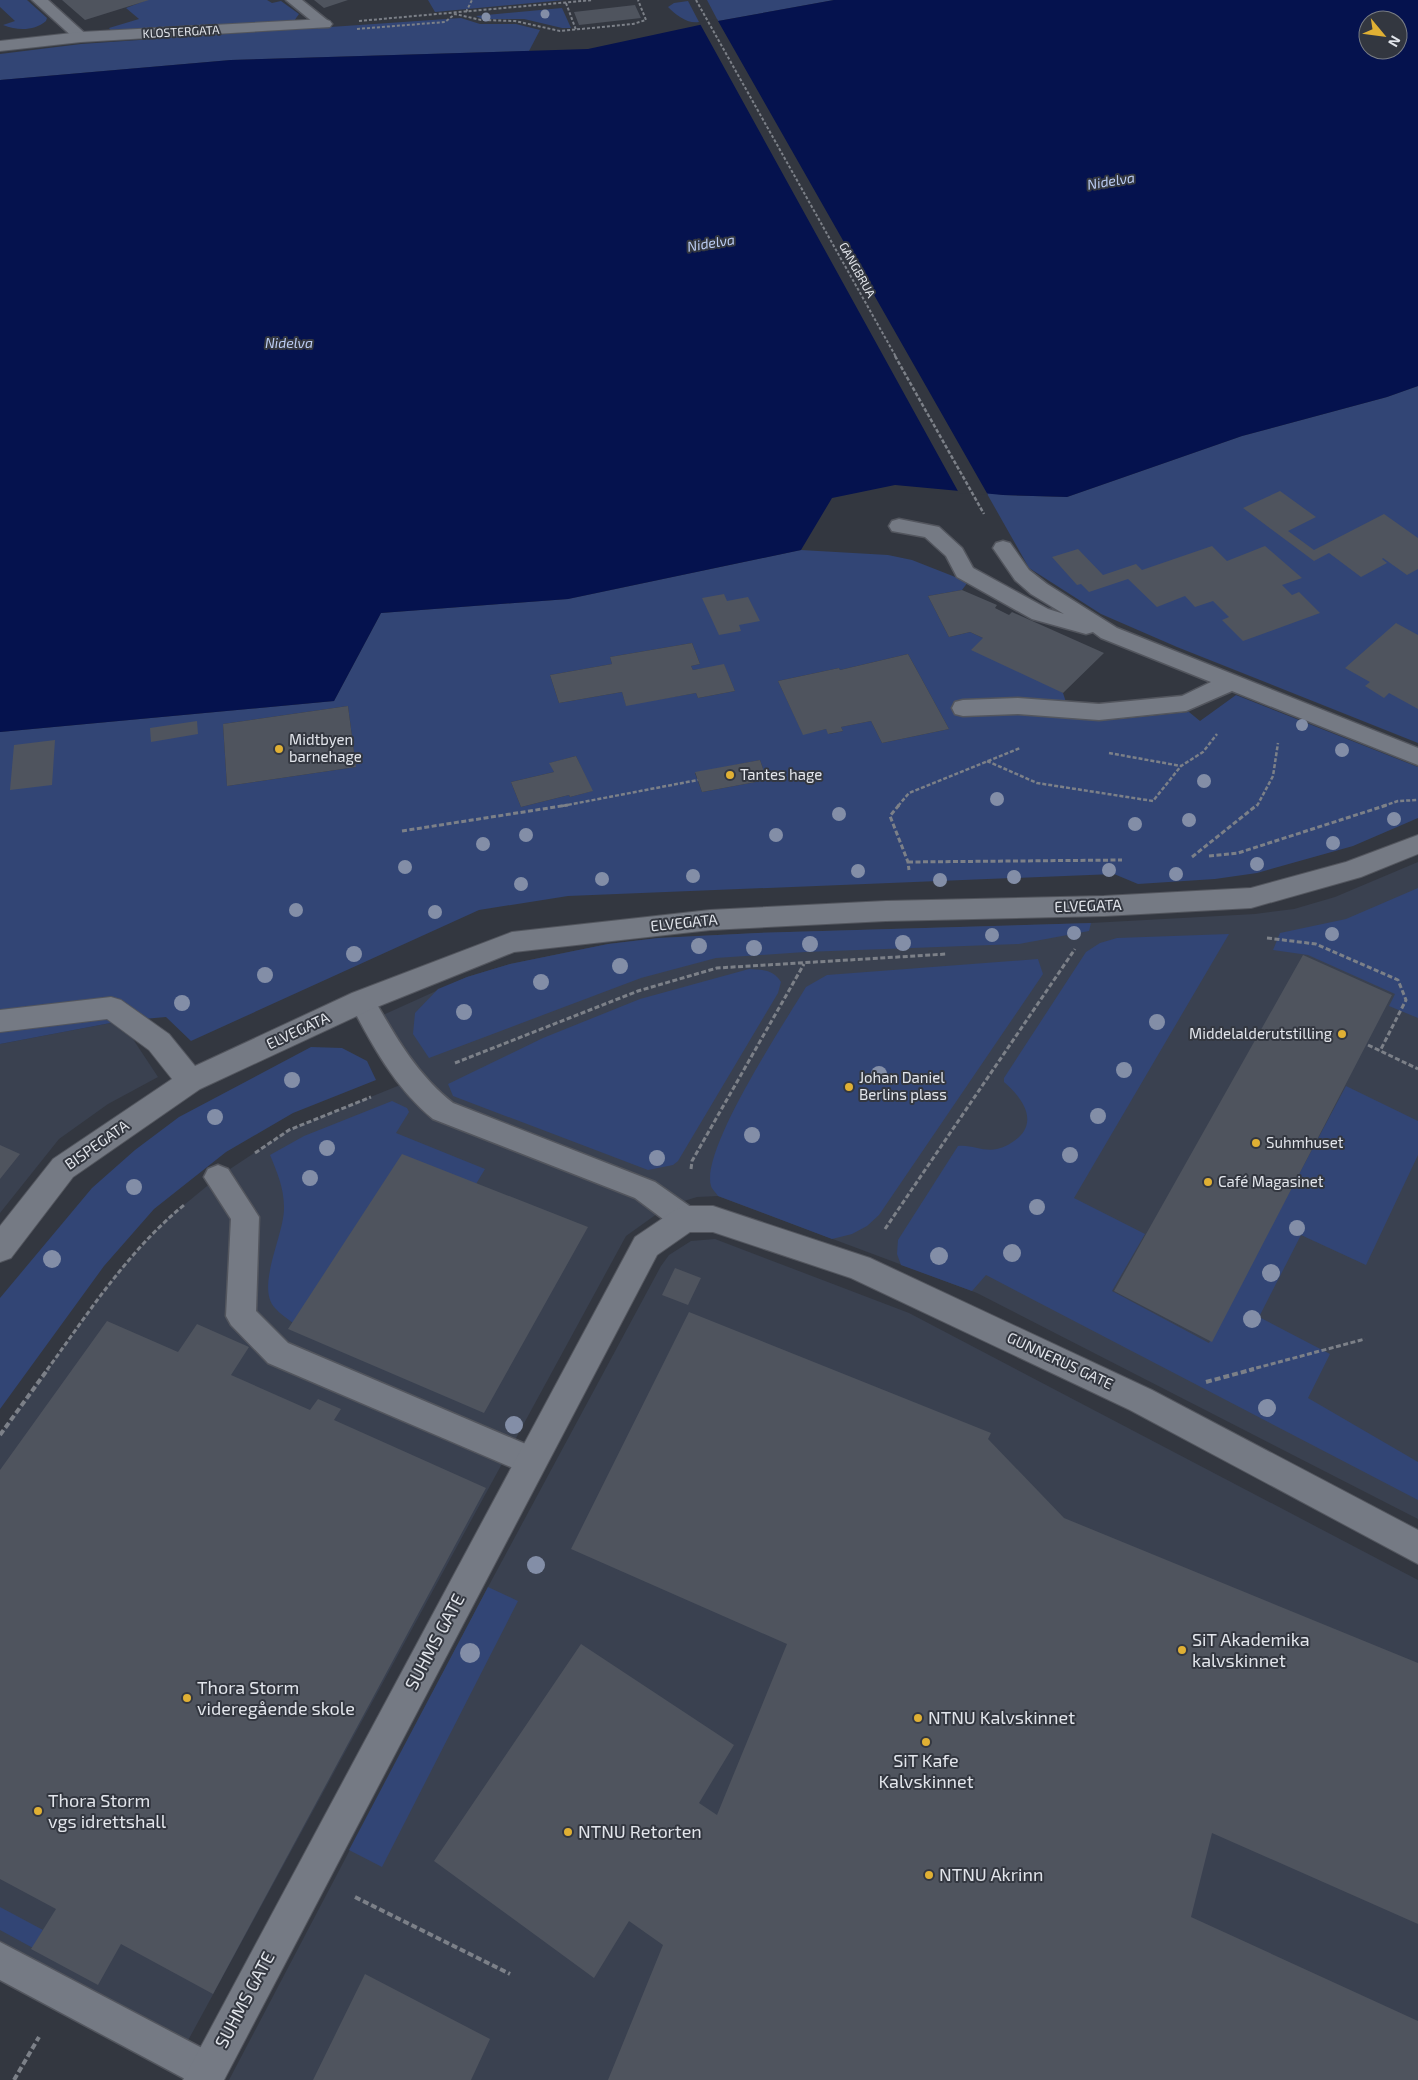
<svg xmlns="http://www.w3.org/2000/svg" width="1418" height="2080" font-family="'Exo 2',sans-serif">
  <style>
    .built { fill: #3a4150 }
    .green { fill: #324575; fill-rule: evenodd }
    .water { fill: #05124e; fill-rule: evenodd }
    .pier { fill: #333740 }
    .building { fill: #4f545e }
    .lines { fill: none; stroke-linecap: round; stroke-linejoin: round }
    .service-casing { stroke: #53565e; stroke-width: 3 }
    .minor-casing { stroke: #53565e; stroke-width: 2 }
    .path-far3 { stroke: #7c8088; stroke-width: 2; stroke-dasharray: 3 2; stroke-linecap: butt }
    .path-far2 { stroke: #7c8088; stroke-width: 2.5; stroke-dasharray: 4 2; stroke-linecap: butt }
    .path-far1 { stroke: #7c8088; stroke-width: 3; stroke-dasharray: 5 2.5; stroke-linecap: butt }
    .path { stroke: #7c8088; stroke-width: 4; stroke-dasharray: 6 3; stroke-linecap: butt }
    .service { fill: #757a84; fill-rule: evenodd }
    .minor { fill: #757a84; fill-rule: evenodd }
    .tree { fill: #838ea7 }
    .poi-dot { fill: #e0b034; stroke: #333740; stroke-width: 2 }
    .labels { text-anchor: middle; stroke-width: 4; stroke-linejoin: round; paint-order: stroke }
    .far-street-label { font-size: 12px; fill: #e2e5eb; stroke: #333740 }
    .far-water-label { font-size: 14px; font-style: italic; fill: #bbccf2; stroke: #333740 }
    .poi-label { font-size: 15px; fill: #e2e5eb; stroke: #333740; text-anchor: start }
    .street-label { font-size: 15px; fill: #e2e5eb; stroke: #333740 }
    .near-poi-label { font-size: 18px; fill: #e2e5eb; stroke: #333740; text-anchor: start }
    .near-street-label { font-size: 18px; fill: #e2e5eb; stroke: #333740 }
  </style>
  <rect width="100%" height="100%" fill="#333740"/>
  <path class="built" d="M1418,862V1519L977,1293L718,1196L697,1197L668,1206L626,1236L179,2057L0,1960V1435L118,1272L167,1219L218,1177L289,1130L410,1081L372,1020L467,977L510,964L608,944L658,938L757,933L1091,923L1255,914L1294,909L1335,897Z
    M121,1021L158,1077L108,1104L59,1139L0,1213V1044Z
    M715,1239L909,1313L1418,1580V2080H229L488,1587L661,1266L669,1255L691,1241Z"/>
  <path class="green" d="M0,0H27L47,18L46,21C34,31 18,31 3,25L15,21L0,7Z
    M147,0H267L272,3L281,1L299,14L294,21L112,32L109,28L139,19L126,8Z
    M428,0H564L435,12Z
    M707,0H834L718,21Z
    M688,1L699,22C687,24 676,15 668,7L674,3Z
    M562,8L571,28H562L524,19H482L476,16Z
    M461,18L480,24H516L540,30L529,51L231,60L0,80V54L81,44Z
    M1418,386V743L1177,647L1101,614L1029,568L986,492L1003,495L1067,497L1242,436L1387,397Z
    M801,550L888,555L912,560L968,582L962,590L928,596L949,637L970,632L983,638L1063,693L1070,714L1111,720L1189,712L1200,721L1236,695L1418,767V818L1353,846L1257,873L1215,879L1138,884L1114,874L568,896L479,910L191,1041L166,1017L121,1021L0,1044V732L334,701L381,613L568,599ZM692,643L700,664L691,666L693,670L724,665L735,691L698,698L696,693L626,705L622,692L559,703L550,675L612,664L610,657ZM908,654L949,729L882,743L871,721L841,727L843,731L829,734L826,729L803,734L778,681L839,668L840,670ZM348,706L356,767L227,786L223,724ZM576,756L592,791L570,797L569,795L521,807L511,782L554,772L550,763ZM760,760L767,780L702,792L695,773Z
    M1418,888V1018L1389,1006L1395,994L1308,955L1273,950L1280,933L1346,919Z
    M1091,923L1089,931L1019,944L805,952L716,958L641,978L429,1058L413,1034L415,1013L438,989L467,977L510,964L608,944L658,938L757,933Z
    M1229,934L1074,1198L1145,1234L1112,1291L1209,1343L1346,1086L1418,1121V1155L1366,1265L1301,1235L1259,1317L1330,1354L1308,1398L1418,1462V1500L986,1275L972,1291L901,1265L897,1254L898,1240L958,1146C971,1144 983,1152 997,1149C1005,1147 1012,1143 1018,1138C1039,1119 1020,1096 1004,1082V1078L1086,952L1100,943L1117,938Z
    M1038,959L1043,974L879,1215L867,1226L852,1234L832,1239L718,1196C716,1193 712,1189 711,1186C700,1150 785,1022 806,987L827,975Z
    M749,969C762,970 773,969 781,982L778,993L678,1161L673,1165L648,1170L453,1096L448,1084L543,1038L640,999Z
    M311,1047L342,1048L367,1061L376,1080L293,1113L226,1152L154,1209L104,1266L0,1409V1298L92,1188L135,1150L179,1117Z
    M392,1101L407,1108L409,1112L396,1133L485,1169L476,1184L293,1323C287,1318 280,1314 275,1308C255,1287 285,1234 284,1207C284,1188 277,1172 270,1155L304,1136Z
    M488,1587L518,1601L382,1867L349,1850Z
    M0,1907L43,1930L33,1948L0,1930Z"/>
  <path class="water" d="M834,0H1418V386L1387,397L1242,436L1067,497L1003,495L895,485L832,498L801,550L568,599L381,613L334,701L0,732V80L231,60L588,49L718,21ZM1368,20H1398V50H1368Z"/>
  <path class="pier" d="M717,19L718,21L988,495L959,493L699,22Z"/>
  <path class="building" d="M62,0H149L85,20Z
    M314,0H348L324,8Z
    M635,5L641,18L579,25L574,12Z
    M1280,491L1316,517L1288,531L1314,550L1384,514L1418,538V569L1407,575L1383,558L1382,559L1387,563L1361,577L1329,553L1314,561L1243,508Z
    M1212,546L1227,561L1265,546L1302,578L1282,585L1292,595L1299,592L1320,613L1243,641L1222,620L1229,617L1213,601L1195,607L1185,596L1157,607L1128,579L1089,592L1081,584L1077,585L1052,557L1078,549L1103,575L1136,564L1142,570Z
    M962,590L997,605L995,608L1009,615L1012,612L1104,653L1063,693L971,650L983,638L970,632L949,637L928,596Z
    M724,594L727,601L748,597L760,621L739,625L741,631L719,635L702,598Z
    M1396,623L1418,635V709L1389,693L1384,698L1365,686L1370,682L1345,668Z
    M692,643L700,664L691,666L693,670L724,664L735,691L698,698L696,693L626,706L622,692L559,703L550,675L612,664L610,657Z
    M908,654L949,729L882,743L871,721L841,727L843,731L828,734L826,729L803,735L778,681L839,668L840,670Z
    M348,706L356,767L227,786L223,724Z
    M197,721L198,734L151,742L150,728Z
    M55,740L52,785L10,790L14,745Z
    M576,756L593,791L570,797L569,795L521,807L511,782L554,772L549,763Z
    M760,760L767,780L702,792L695,772Z
    M1303,955L1392,995L1212,1342L1114,1291Z
    M0,1145L20,1154L0,1179Z
    M402,1154L588,1227L484,1413L288,1329Z
    M675,1268L701,1278L688,1305L662,1295Z
    M689,1312L991,1433L988,1439L1064,1518L1418,1663V1924L1212,1833L1191,1917L1418,2021V2080H608L663,1945L629,1921L594,1978L434,1861L581,1644L734,1745L699,1803L717,1815L787,1644L571,1549Z
    M107,1321L178,1352L197,1324L249,1347L231,1375L310,1410L318,1399L341,1409L334,1420L486,1488L213,1994L121,1944L98,1985L31,1949L56,1909L0,1879V1470Z
    M365,1974L490,2039L471,2080H313Z"/>
  <g class="lines">
    <g class="service-casing">
      <path id="service" d="M32,0H48L89,37L86,40H76Z
        M286,0H302L332,24L329,27H319Z
        M899,519L939,527L962,548L973,568L1048,609L1064,614L1031,594L1015,580L993,548L996,543L1003,541L1010,543L1029,570L1047,584L1117,628L1418,748V765L1232,691L1186,711L1099,720L1018,714L963,716L955,714L952,708L955,702L963,700L1018,698L1099,704L1182,696L1211,682L1101,638L1093,632L1086,634L1032,619L957,577L946,556L925,537L892,531L889,526L892,521Z
        M362,991L371,994C394,1034 416,1074 453,1103L655,1182L695,1210L699,1219L695,1228L685,1231L675,1228L635,1198L433,1119C395,1088 372,1045 349,1001L353,994Z
        M218,1165L228,1169L259,1217L256,1311L288,1343L542,1451L546,1461L542,1471L531,1476L520,1471L268,1363L231,1325L226,1316L231,1219L204,1177L208,1169Z
        M0,1942L221,2058L227,2071L223,2080H187L0,1980Z"/>
    </g>
    <g class="minor-casing">
      <path id="minor" d="M324,19L330,21L332,24L330,27L81,42L0,51V41L81,32Z
        M1418,835V854L1361,877L1251,908L1104,916L886,921L710,930L514,952L372,1009L200,1089L73,1177L11,1258L0,1262V1226L53,1159L172,1079L149,1050L107,1019L0,1032V1010L111,997L121,1000L169,1034L195,1066L352,993L512,932L710,910L886,901L1104,896L1251,888L1346,862Z
        M685,1206H713L870,1258L1152,1390L1418,1530V1564L1130,1410L851,1278L713,1232H690L657,1255L224,2080H183L635,1237L675,1210Z"/>
    </g>
    <path class="path-far3" d="M696,0L896,357
      M566,3L576,30
      M466,12L472,0
      M359,21L593,0
      M357,29L445,22L455,14L481,20L515,21L560,31L633,24L646,20L638,0"/>
    <path class="path-far2" d="M895,356L984,514
      M1109,753L1181,766L1203,752L1217,734
      M987,761L1037,783L1153,801L1181,766
      M562,806L698,780
      M898,806L909,793L1020,748
      M1257,806L1273,776L1278,743
      M1383,806L1398,801L1418,800"/>
    <path class="path-far1" d="M899,805L890,816L908,862L909,870
      M402,831L568,805
      M1209,856L1238,853L1387,805
      M1192,857L1257,805
      M908,862L1122,860
      M1267,938L1316,944L1398,980L1406,1000L1380,1051
      M1368,1045L1418,1069
      M455,1063L638,991L717,968L947,954
      M255,1153L289,1130L371,1097
      M691,1169L692,1161L804,964
      M885,1229L1075,949
      M47,1370C89,1312 128,1251 184,1205
      M1249,1370L1365,1339"/>
    <path class="path" d="M1206,1382L1254,1369
      M0,1435L48,1369
      M355,1897L510,1974
      M14,2080L39,2037"/>
    <use href="#service" class="service"/>
    <use href="#minor" class="minor"/>
  </g>
  <g class="tree">
    <circle cx="545" cy="14" r="4.5"/>
    <circle cx="486" cy="17" r="4.5"/>
    <circle cx="1302" cy="725" r="6"/>
    <circle cx="1342" cy="750" r="7"/>
    <circle cx="1204" cy="781" r="7"/>
    <circle cx="997" cy="799" r="7"/>
    <circle cx="839" cy="814" r="7"/>
    <circle cx="1394" cy="819" r="7"/>
    <circle cx="1189" cy="820" r="7"/>
    <circle cx="1135" cy="824" r="7"/>
    <circle cx="526" cy="835" r="7"/>
    <circle cx="776" cy="835" r="7"/>
    <circle cx="1333" cy="843" r="7"/>
    <circle cx="483" cy="844" r="7"/>
    <circle cx="1257" cy="864" r="7"/>
    <circle cx="405" cy="867" r="7"/>
    <circle cx="1109" cy="870" r="7"/>
    <circle cx="858" cy="871" r="7"/>
    <circle cx="1176" cy="874" r="7"/>
    <circle cx="693" cy="876" r="7"/>
    <circle cx="1014" cy="877" r="7"/>
    <circle cx="602" cy="879" r="7"/>
    <circle cx="940" cy="880" r="7"/>
    <circle cx="521" cy="884" r="7"/>
    <circle cx="296" cy="910" r="7"/>
    <circle cx="435" cy="912" r="7"/>
    <circle cx="1074" cy="933" r="7"/>
    <circle cx="1332" cy="934" r="7"/>
    <circle cx="992" cy="935" r="7"/>
    <circle cx="903" cy="943" r="8"/>
    <circle cx="810" cy="944" r="8"/>
    <circle cx="699" cy="946" r="8"/>
    <circle cx="754" cy="948" r="8"/>
    <circle cx="354" cy="954" r="8"/>
    <circle cx="620" cy="966" r="8"/>
    <circle cx="265" cy="975" r="8"/>
    <circle cx="541" cy="982" r="8"/>
    <circle cx="182" cy="1003" r="8"/>
    <circle cx="464" cy="1012" r="8"/>
    <circle cx="1157" cy="1022" r="8"/>
    <circle cx="1124" cy="1070" r="8"/>
    <circle cx="879" cy="1074" r="8"/>
    <circle cx="292" cy="1080" r="8"/>
    <circle cx="1098" cy="1116" r="8"/>
    <circle cx="215" cy="1117" r="8"/>
    <circle cx="752" cy="1135" r="8"/>
    <circle cx="327" cy="1148" r="8"/>
    <circle cx="1070" cy="1155" r="8"/>
    <circle cx="657" cy="1158" r="8"/>
    <circle cx="310" cy="1178" r="8"/>
    <circle cx="134" cy="1187" r="8"/>
    <circle cx="1037" cy="1207" r="8"/>
    <circle cx="1297" cy="1228" r="8"/>
    <circle cx="1012" cy="1253" r="9"/>
    <circle cx="939" cy="1256" r="9"/>
    <circle cx="52" cy="1259" r="9"/>
    <circle cx="1271" cy="1273" r="9"/>
    <circle cx="1252" cy="1319" r="9"/>
    <circle cx="1267" cy="1408" r="9"/>
    <circle cx="514" cy="1425" r="9"/>
    <circle cx="536" cy="1565" r="9"/>
    <circle cx="470" cy="1653" r="10"/>
  </g>
  <g class="poi-dot">
    <circle cx="279" cy="749" r="5"/>
    <circle cx="730" cy="775" r="5"/>
    <circle cx="1342" cy="1034" r="5"/>
    <circle cx="849" cy="1087" r="5"/>
    <circle cx="1256" cy="1143" r="5"/>
    <circle cx="1208" cy="1182" r="5"/>
    <circle cx="1182" cy="1650" r="5"/>
    <circle cx="187" cy="1698" r="5"/>
    <circle cx="918" cy="1718" r="5"/>
    <circle cx="926" cy="1742" r="5"/>
    <circle cx="38" cy="1811" r="5"/>
    <circle cx="568" cy="1832" r="5"/>
    <circle cx="929" cy="1875" r="5"/>
  </g>
  <g class="labels">
    <g class="far-street-label">
      <text transform="translate(181 32) rotate(-3)" y="4">KLOSTERGATA</text>
      <text transform="translate(857 270) rotate(61)" y="4">GANGBRUA</text>
    </g>
    <g class="far-water-label">
      <text transform="translate(1111 181) rotate(-9)" y="5">Nidelva</text>
      <text transform="translate(711 243) rotate(-9)" y="5">Nidelva</text>
      <text x="289" y="348">Nidelva</text>
    </g>
    <g class="poi-label">
      <text x="289" y="745">Midtbyen<tspan x="289" dy="17">barnehage</tspan></text>
      <text x="740" y="780">Tantes hage</text>
      <text x="1332" y="1039" text-anchor="end">Middelalderutstilling</text>
      <text x="859" y="1083">Johan Daniel<tspan x="859" dy="17">Berlins plass</tspan></text>
      <text x="1266" y="1148">Suhmhuset</text>
      <text x="1218" y="1187">Café Magasinet</text>
    </g>
    <g class="street-label">
      <text transform="translate(1088 906) rotate(-2)" y="5">ELVEGATA</text>
      <text transform="translate(684 923) rotate(-6)" y="5">ELVEGATA</text>
      <text transform="translate(298 1031) rotate(-25)" y="5">ELVEGATA</text>
      <text transform="translate(97 1145) rotate(-35)" y="5">BISPEGATA</text>
      <text transform="translate(1060 1361) rotate(25)" y="5">GUNNERUS GATE</text>
    </g>
    <g class="near-poi-label">
      <text x="1192" y="1646">SiT Akademika<tspan x="1192" dy="21">kalvskinnet</tspan></text>
      <text x="197" y="1694">Thora Storm<tspan x="197" dy="21">videregående skole</tspan></text>
      <text x="928" y="1724">NTNU Kalvskinnet</text>
      <text x="926" y="1767" text-anchor="middle">SiT Kafe<tspan x="926" dy="21">Kalvskinnet</tspan></text>
      <text x="48" y="1807">Thora Storm<tspan x="48" dy="21">vgs idrettshall</tspan></text>
      <text x="578" y="1838">NTNU Retorten</text>
      <text x="939" y="1881">NTNU Akrinn</text>
    </g>
    <g class="near-street-label">
      <text transform="translate(435 1642) rotate(-62)" y="6">SUHMS GATE</text>
      <text transform="translate(245 2000) rotate(-62)" y="6">SUHMS GATE</text>
    </g>
  </g>
  <g transform="translate(1383 35) rotate(119)"><circle r="24" fill="#333740" stroke="#797d84"/>
  <path d="M0-4L9 19L0 12L-9 19Z" fill="#e0b034"/>
  <text y="-8" font-size="14" font-weight="bold" text-anchor="middle" fill="#e2e5eb">N</text>
  </g>
</svg>
